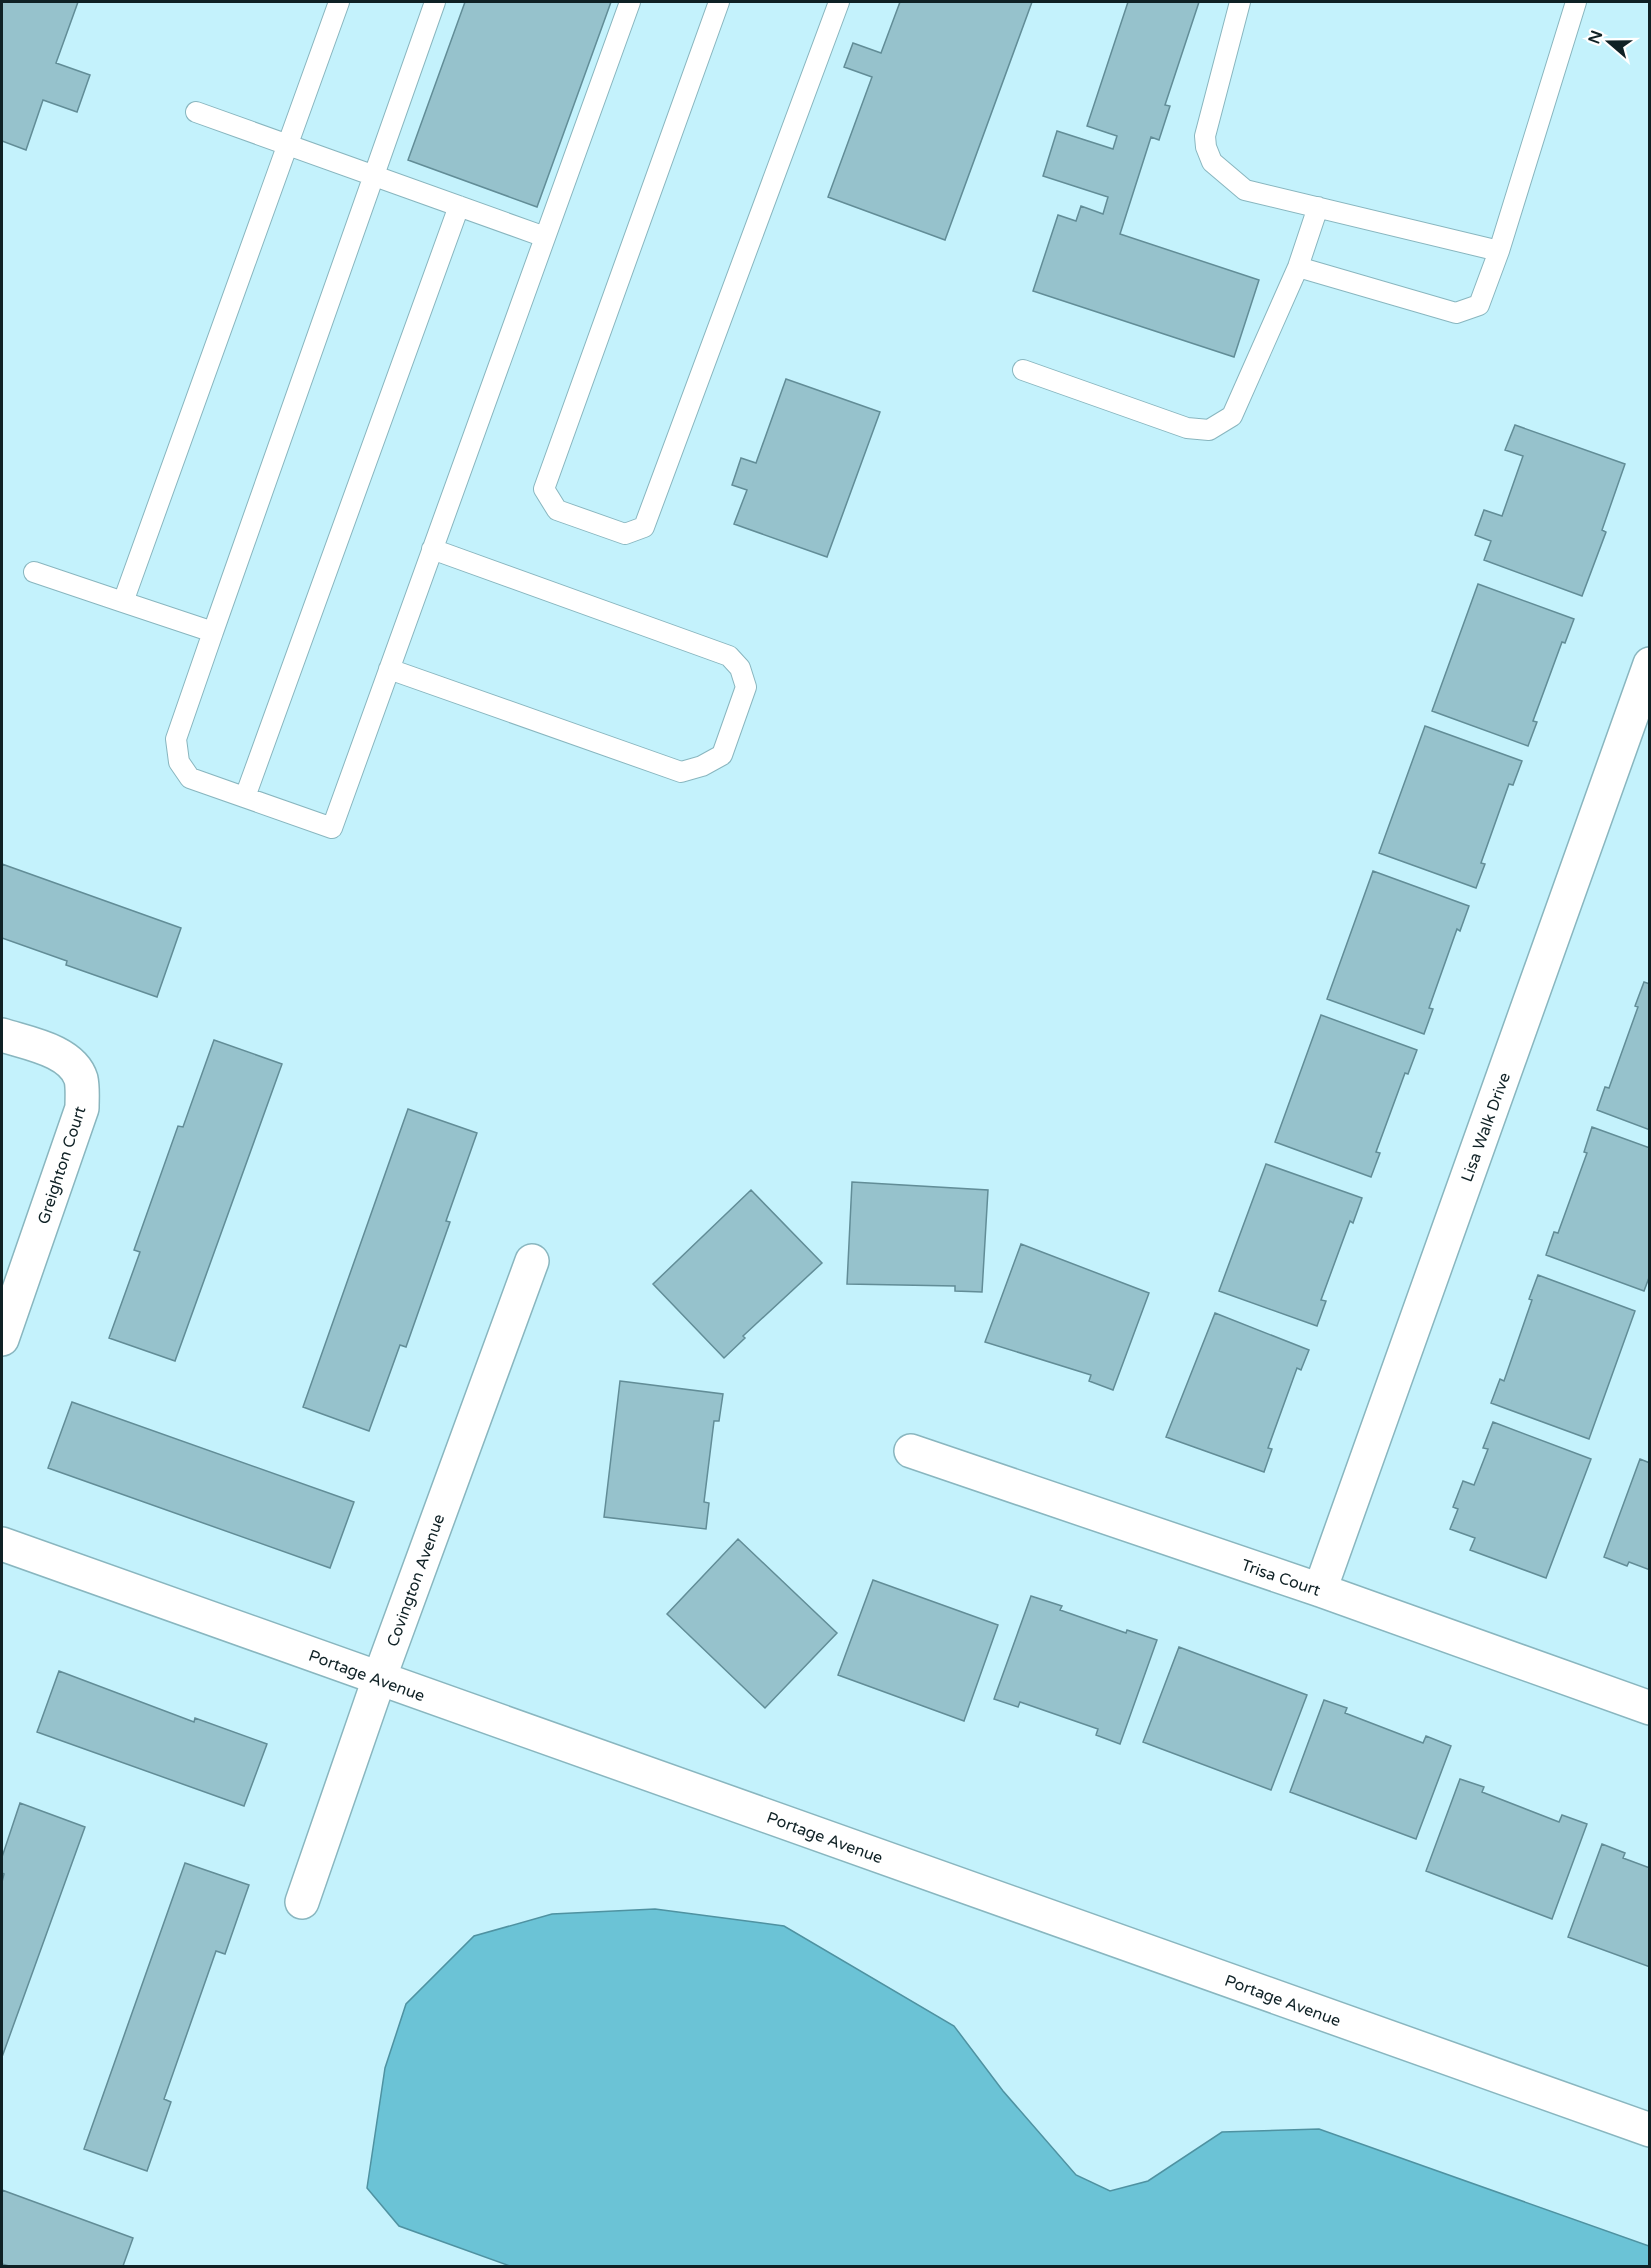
<svg xmlns="http://www.w3.org/2000/svg" width="1651" height="2268" font-family="'Varela Round',sans-serif">
  <style>
    .water { fill: #6bc3d6; stroke: #4f92a1; stroke-width: 1.5 }
    .building { fill: #96c2cc; stroke: #628d97; stroke-width: 1.5 }
    .lines { fill: none; stroke-linecap: round; stroke-linejoin: round }
    .lane-casing { stroke: #89b6bf; stroke-width: 22 }
    .street-casing { stroke: #89b6bf; stroke-width: 36 }
    .lane { stroke: #fff; stroke-width: 20 }
    .street { stroke: #fff; stroke-width: 33 }
    .labels { text-anchor: middle; stroke-width: 5; stroke-linejoin: round; paint-order: stroke }
    .street-label { font-size: 16px; fill: #0f2125; stroke: #fff }
  </style>
  <rect width="100%" height="100%" fill="#c4f2fc"/>
  <path class="water" d="M655,1909L784,1926L954,2026L1003,2091L1076,2175L1110,2191L1148,2181L1222,2132L1319,2129L1649,2246V2266H510L399,2226L367,2188L385,2068L406,2004L474,1936L552,1914Z"/>
  <path class="building" d="M2,2H78L56,63L90,75L77,112L43,100L26,150L2,141Z
    M465,2H611L537,207L408,160Z
    M900,2H1032L945,240L828,197L872,77L844,67L853,43L881,53Z
    M1128,2H1199L1165,105L1170,106L1159,140L1151,137L1120,234L1259,280L1234,357L1033,291L1058,215L1076,221L1081,206L1103,214L1108,197L1043,176L1057,131L1113,149L1117,136L1087,126Z
    M786,379L880,412L827,557L734,524L747,490L732,485L741,458L756,463Z
    M1515,425L1625,464L1602,530L1606,532L1582,596L1484,560L1491,541L1475,535L1484,510L1502,516L1523,456L1505,450Z
    M1478,584L1574,619L1565,643L1562,642L1533,721L1537,722L1528,746L1432,711Z
    M1425,726L1522,761L1513,785L1509,784L1481,863L1485,864L1476,888L1379,853Z
    M2,864L181,928L157,997L66,965L67,961L2,938Z
    M1373,871L1469,906L1460,931L1457,929L1429,1008L1433,1009L1424,1034L1327,999Z
    M1644,982L1650,984V1130L1597,1110L1605,1087L1609,1088L1638,1007L1635,1006Z
    M1321,1015L1417,1050L1408,1074L1405,1073L1376,1152L1380,1153L1371,1177L1275,1142Z
    M214,1040L282,1064L175,1361L109,1338L140,1252L134,1250L178,1126L183,1127Z
    M408,1109L477,1133L446,1221L450,1222L406,1347L400,1345L369,1431L303,1407Z
    M1592,1127L1650,1148V1275L1644,1291L1546,1255L1554,1232L1558,1233L1587,1153L1584,1152Z
    M1266,1164L1362,1198L1353,1223L1350,1221L1321,1300L1326,1301L1317,1326L1219,1291Z
    M852,1182L988,1190L982,1292L955,1291V1286L847,1284Z
    M751,1190L822,1263L743,1336L745,1338L724,1358L653,1284Z
    M1021,1244L1149,1293L1113,1390L1089,1381L1091,1375L985,1342Z
    M1538,1275L1635,1311L1589,1439L1491,1403L1500,1379L1504,1381L1532,1300L1529,1299Z
    M1215,1313L1309,1350L1301,1370L1297,1368L1268,1448L1272,1449L1264,1472L1166,1437Z
    M620,1381L723,1394L719,1421H714L704,1502L709,1503L706,1529L604,1517Z
    M72,1402L354,1502L330,1568L48,1468Z
    M1493,1422L1591,1459L1546,1578L1470,1550L1475,1538L1450,1529L1458,1509L1453,1507L1463,1481L1474,1485L1488,1449L1483,1448Z
    M1640,1459L1650,1463V1570L1629,1562L1627,1566L1604,1557Z
    M738,1539L837,1633L765,1708L667,1614Z
    M873,1580L998,1625L964,1721L838,1675Z
    M1031,1596L1062,1606L1060,1610L1126,1633L1127,1630L1157,1640L1120,1744L1096,1735L1098,1729L1020,1702L1018,1707L994,1699Z
    M1179,1647L1307,1695L1271,1790L1143,1742Z
    M59,1671L194,1722L195,1718L267,1744L244,1806L37,1732Z
    M1324,1700L1347,1708L1345,1713L1423,1743L1426,1736L1451,1746L1416,1839L1290,1792Z
    M1460,1779L1484,1787L1482,1792L1559,1822L1562,1815L1587,1824L1552,1919L1426,1871Z
    M20,1803L85,1827L2,2057V1882L4,1874L2,1873V1857Z
    M1602,1844L1625,1853L1623,1858L1650,1868V1967L1568,1937Z
    M185,1863L249,1885L225,1954L216,1951L164,2099L171,2102L147,2171L84,2149Z
    M2,2190L133,2238L123,2266H9L2,2264Z"/>
  <g class="lines">
    <g class="lane-casing">
      <path id="lane" d="M339,2L123,602L213,632L176,739L179,762L190,778L332,828L630,2
        M719,2L544,489L557,510L625,534L644,527L839,2
        M1240,2L1205,136L1206,147L1212,162L1245,190L1499,251
        M196,112L545,237
        M1298,267L1456,313L1479,305L1499,251L1576,2
        M1023,370L1187,428L1209,430L1232,416L1298,267L1318,207
        M34,572L123,602
        M213,632L435,2
        M389,669L681,772L702,766L722,755L746,687L740,668L729,656L432,549
        M245,797L459,206"/>
    </g>
    <g class="street-casing">
      <path id="street" d="M2,1035C26,1043 72,1050 81,1079C83,1088 82,1098 82,1108L2,1339
        M911,1451L1320,1590L1650,1708
        M2,1544L1650,2130
        M1320,1590L1650,664
        M302,1902L379,1679L532,1261"/>
    </g>
    <use href="#lane" class="lane"/>
    <use href="#street" class="street"/>
  </g>
  <g class="labels">
    <g class="street-label">
      <text transform="translate(1485 1127) rotate(-70)" y="6">Lisa Walk Drive</text>
      <text transform="translate(61 1165) rotate(-72)" y="6">Greighton Court</text>
      <text transform="translate(1281 1577) rotate(19)" y="6">Trisa Court</text>
      <text transform="translate(415 1580) rotate(-70)" y="6">Covington Avenue</text>
      <text transform="translate(367 1675) rotate(20)" y="6">Portage Avenue</text>
      <text transform="translate(825 1837) rotate(20)" y="6">Portage Avenue</text>
      <text transform="translate(1283 2000) rotate(20)" y="6">Portage Avenue</text>
    </g>
  </g>
  <rect width="1651" height="2268" fill="none" stroke="#0f2125" stroke-width="6"/>
  <g transform="translate(1609 42) rotate(290)" stroke="#ffffff" stroke-width="4.5" paint-order="stroke">
  <path d="M0-4.5L10 22L0 15L-10 22Z" fill="#0f2125"/>
  <text y="-9" font-size="16" font-weight="bold" text-anchor="middle" fill="#0f2125">N</text>
  </g>
</svg>
